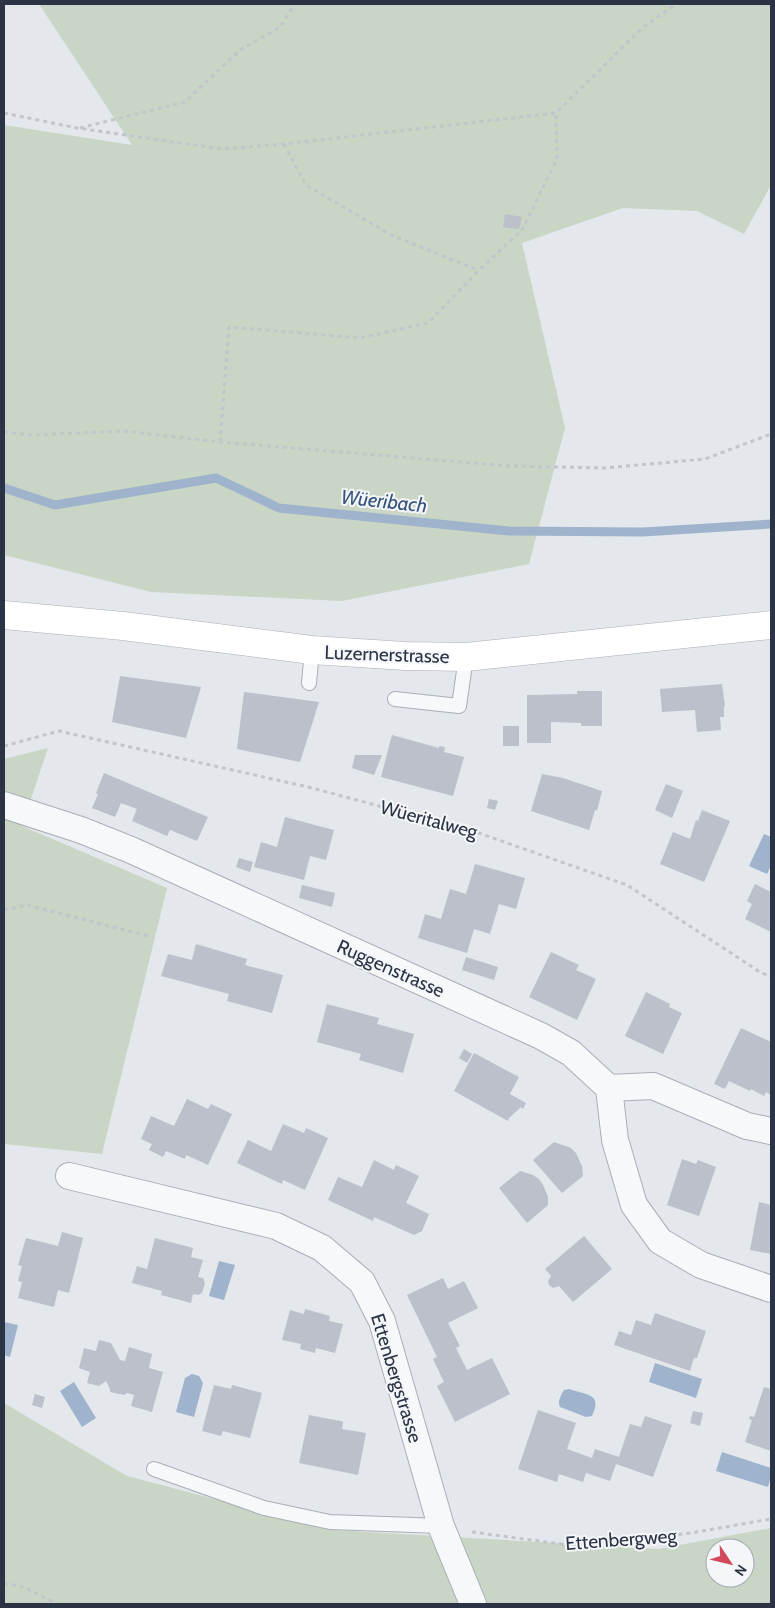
<svg xmlns="http://www.w3.org/2000/svg" width="775" height="1608" font-family="Cabin,sans-serif">
  <style>
    .green { fill: #c9d6c5; fill-rule: evenodd }
    .water { fill: #9fb4cc }
    .lines { fill: none; stroke-linecap: round; stroke-linejoin: round }
    .stream { stroke: #9fb4cc; stroke-width: 9 }
    .building { fill: #bbc0ca }
    .lane-casing { stroke: #a9aeb7; stroke-width: 16 }
    .street-casing { stroke: #a9aeb7; stroke-width: 28 }
    .secondary-casing { stroke: #a9aeb7; stroke-width: 29 }
    .path { stroke: #c2c5cb; stroke-width: 3; stroke-dasharray: 4 4; stroke-linecap: butt }
    .lane { stroke: #f7f8fa; stroke-width: 14 }
    .street { stroke: #f7f8fa; stroke-width: 26 }
    .secondary { stroke: #fff; stroke-width: 28 }
    .labels { text-anchor: middle; stroke-width: 4; stroke-linejoin: round; paint-order: stroke }
    .street-label { font-size: 19px; fill: #2b3445; stroke: #f4f6f9 }
    .water-label { font-size: 20px; font-style: italic; fill: #34527a; stroke: #f4f6f9 }
  </style>
  <rect width="100%" height="100%" fill="#e4e7ec"/>
  <path class="green" d="M39,4H771V185L744,234L697,211L623,208L522,243L565,428L529,564L342,601L151,592L4,555V125L132,145Z
    M48,748L22,826L167,888L102,1154L4,1144V759Z
    M4,1403L127,1476L332,1530L658,1549L771,1528V1604H4ZM715,1548H745V1578H715Z"/>
  <path class="water" d="M764,834L771,837V866L767,874L749,866Z
    M219,1261L235,1265L224,1300L209,1296Z
    M4,1322L18,1325L10,1357L4,1355Z
    M655,1363L702,1379L696,1398L649,1382Z
    M192,1374L199,1376L203,1383L194,1417L176,1412L185,1378Z
    M74,1382L96,1418L82,1427L60,1391Z
    M569,1389C586,1395 603,1393 592,1416L586,1417L560,1407C557,1402 561,1395 564,1390Z
    M722,1452L771,1468V1476L768,1487L716,1471Z"/>
  <g class="lines">
    <path class="stream" d="M4,488L55,505L216,478L279,508L509,531L643,532L771,524"/>
  </g>
  <path class="building" d="M505,214L522,217L519,229L503,227Z
    M120,676L201,687L186,738L112,722Z
    M722,684L725,706H724V717H720L721,730L697,732L695,710L662,712L660,689Z
    M577,691H602V726H581V723L551,722V743H527V695L577,694Z
    M244,692L319,702L300,762L237,749Z
    M503,726H519V746H503Z
    M392,735L439,748V746L445,747L444,752L464,757L453,796L381,777Z
    M355,755H382L374,775L352,768Z
    M104,773L208,817L197,841L170,830L167,836L132,821L137,809L121,803L115,817L92,808L98,794L96,793Z
    M542,774L563,778L602,791L597,811L595,810L589,830L531,811Z
    M666,784L683,791L672,818L655,810Z
    M489,799L498,801L495,810L487,808Z
    M702,810L730,821L704,882L660,864L673,832L690,839L696,820L698,821Z
    M285,817L334,830L326,860L310,856L304,880L254,867L261,842L277,847Z
    M239,858L253,862L250,872L236,867Z
    M475,864L525,878L516,909L499,904L490,934L474,929L467,953L418,938L425,914L441,919L450,889L466,894Z
    M755,884L771,892V932L745,919L752,904L747,901Z
    M302,885L335,893L332,907L299,898Z
    M196,944L247,959L245,965L283,975L272,1013L227,1001L229,994L161,976L168,954L192,960Z
    M551,952L579,965L576,970L596,979L577,1020L529,997Z
    M466,957L498,967L494,980L462,970Z
    M646,992L670,1004L669,1007L682,1013L663,1054L625,1036Z
    M327,1004L379,1018L377,1024L414,1034L403,1073L359,1060L361,1054L317,1042Z
    M741,1028L771,1042V1095L766,1092L764,1096L751,1089L750,1091L729,1081L725,1089L714,1084Z
    M464,1049L472,1054L467,1063L459,1058Z
    M474,1053L519,1077L510,1094L526,1103L523,1109L521,1107L509,1118L508,1121L454,1091Z
    M187,1099L208,1109L211,1104L232,1114L208,1165L186,1155L185,1159L166,1151L163,1157L149,1150L152,1144L141,1139L151,1116L174,1126Z
    M283,1124L304,1133L306,1128L328,1138L305,1190L283,1180L282,1184L237,1163L248,1140L271,1151Z
    M554,1142L571,1148L576,1153L582,1166L583,1176L562,1193L533,1160Z
    M682,1159L696,1164L698,1160L716,1167L699,1216L667,1205Z
    M374,1160L394,1170L396,1165L419,1176L406,1203L429,1214L422,1231L414,1235L374,1217L373,1221L328,1200L338,1177L362,1187Z
    M520,1171L533,1175L539,1179L543,1185L548,1197V1205L527,1223L499,1188Z
    M759,1202L771,1205V1254L750,1250Z
    M62,1232L83,1238L69,1293L58,1290L54,1307L18,1298L22,1282L18,1281L22,1266L18,1265L26,1238L58,1246Z
    M584,1236L612,1269L573,1302L559,1286L553,1288L549,1285L548,1281L551,1276L545,1269Z
    M155,1238L193,1248L191,1257L203,1260L198,1277L203,1278L205,1283L202,1293L198,1295L193,1294L191,1303L161,1295L162,1291L132,1283L137,1266L147,1269Z
    M443,1278L448,1289L464,1281L478,1308L448,1323L460,1346L456,1348L467,1370L492,1358L510,1394L455,1422L437,1386L444,1382L433,1359L437,1357L407,1295Z
    M305,1309L330,1316L329,1321L343,1324L335,1353L316,1348L315,1353L300,1349L301,1344L282,1340L290,1310L304,1314Z
    M655,1313L706,1331L697,1358H694L690,1371L614,1345L619,1331L631,1335L636,1320L651,1325Z
    M99,1340L111,1343L120,1360L125,1361L129,1347L152,1354L149,1368L163,1372L152,1412L131,1406L134,1395L127,1393L124,1395L110,1392V1389L106,1381L99,1386L87,1383L90,1372L79,1368L84,1348L96,1351Z
    M214,1385L231,1389L232,1385L262,1393L250,1438L223,1431L221,1436L202,1431Z
    M764,1387L771,1389V1451L745,1442L752,1420L749,1419L750,1416L754,1417Z
    M35,1394L45,1397L42,1408L32,1405Z
    M538,1410L576,1423L567,1449L592,1458L595,1449L619,1457L630,1424L641,1427L645,1416L672,1425L653,1477L616,1464L610,1481L586,1473L583,1482L559,1474L557,1482L518,1469Z
    M693,1411L703,1413L700,1426L690,1423Z
    M309,1415L340,1421L343,1422L342,1429L366,1433L358,1475L299,1463Z"/>
  <g class="lines">
    <g class="lane-casing">
      <path id="lane" d="M309,683L312,650
        M395,699L459,706L466,657
        M154,1469L264,1508L330,1522L441,1526"/>
    </g>
    <g class="street-casing">
      <path id="street" d="M4,805L81,830L131,850L541,1036L571,1053L609,1088L653,1086L747,1126L771,1131
        M609,1088L615,1140L634,1205L660,1241L701,1265L771,1289
        M69,1176L276,1226L322,1248L362,1282L382,1321L441,1526L473,1604"/>
    </g>
    <g class="secondary-casing">
      <path id="secondary" d="M4,615L123,626L312,650L405,656L466,657L771,625"/>
    </g>
    <path class="path" d="M4,113L77,128L222,149L284,144L556,113L642,28L676,4
      M80,128L185,102L240,50L280,27L295,4
      M284,144L306,185L393,236L478,270
      M4,432L30,435L124,431L220,442L510,466L605,468L705,459L771,434
      M220,442L229,327L360,338L428,323L478,271L522,230L557,159L556,113
      M4,746L59,731L308,787L473,831L627,885L760,972L771,977
      M4,910L27,905L148,936
      M472,1532L576,1546L691,1533L771,1519
      M4,1583L24,1587L57,1604"/>
    <use href="#lane" class="lane"/>
    <use href="#street" class="street"/>
    <use href="#secondary" class="secondary"/>
  </g>
  <g class="labels">
    <g class="street-label">
      <text transform="translate(387 654) rotate(2)" y="7">Luzernerstrasse</text>
      <text transform="translate(429 819) rotate(15)" y="7">Wüeritalweg</text>
      <text transform="translate(391 968) rotate(24)" y="7">Ruggenstrasse</text>
      <text transform="translate(397 1378) rotate(73)" y="7">Ettenbergstrasse</text>
      <text transform="translate(621 1539) rotate(-4)" y="7">Ettenbergweg</text>
    </g>
    <g class="water-label">
      <text transform="translate(384 501) rotate(6)" y="7">Wüeribach</text>
    </g>
  </g>
  <rect width="775" height="1608" fill="none" stroke="#2b3445" stroke-width="10"/>
  <g transform="translate(730 1563) rotate(125)"><circle r="24" fill="#f4f6f9" stroke="#a4a8b1"/>
  <path d="M0-4L9 19L0 12L-9 19Z" fill="#d1495b"/>
  <text y="-8" font-size="14" font-weight="bold" text-anchor="middle" fill="#2b3445">N</text>
  </g>
</svg>
